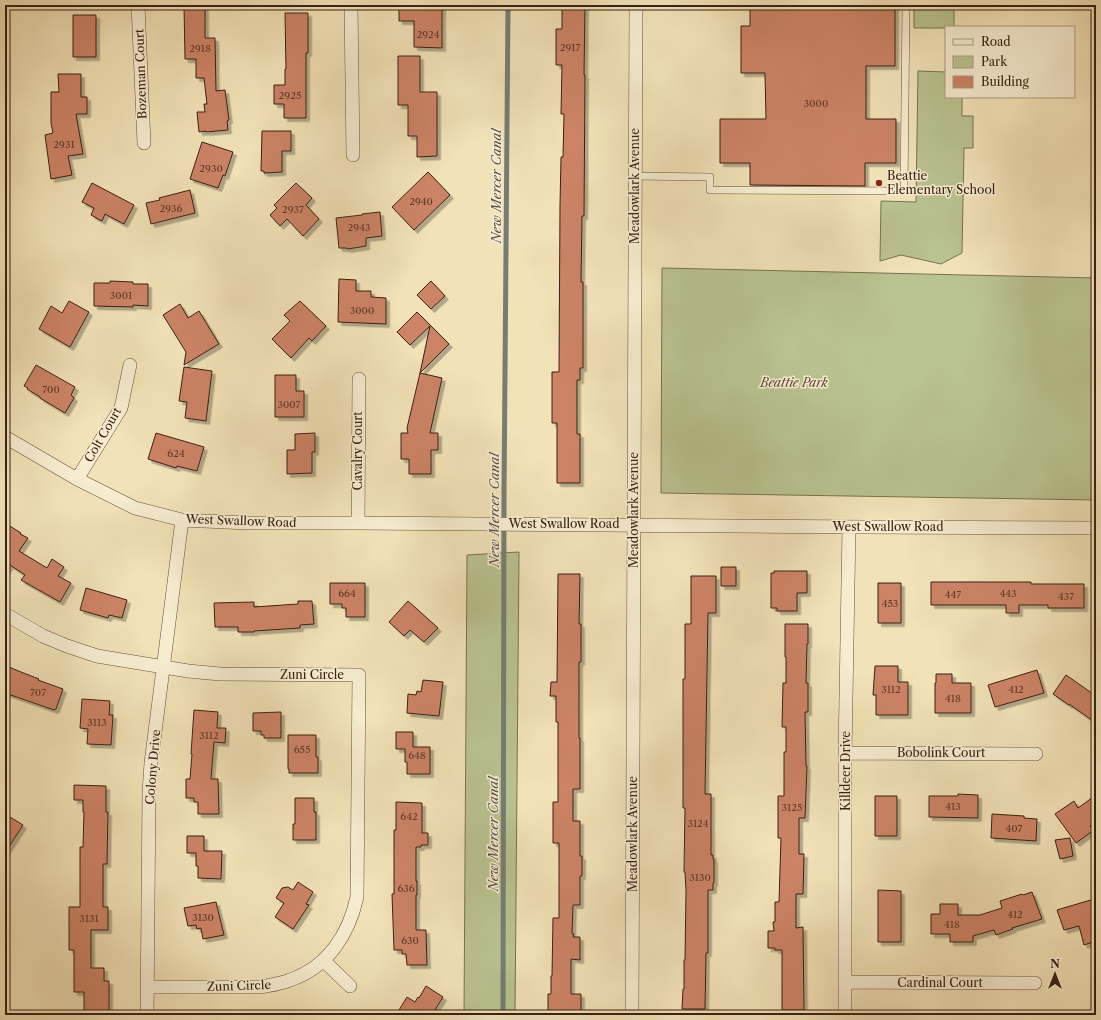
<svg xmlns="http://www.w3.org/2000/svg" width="1101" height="1020" font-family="'Libre Caslon Text',serif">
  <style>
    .green { fill: #b9c38f; stroke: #797252 }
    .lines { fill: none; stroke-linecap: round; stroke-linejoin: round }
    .stream { stroke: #757e76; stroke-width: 5 }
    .building { fill: #cc8366; stroke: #392115; filter: url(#shadow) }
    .lane-casing { stroke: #67513e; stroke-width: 8 }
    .street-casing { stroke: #67513e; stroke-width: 14 }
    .lane { stroke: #f7ecd0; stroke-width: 7 }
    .street { stroke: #f7ecd0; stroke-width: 13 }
    .poi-dot { fill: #8f2418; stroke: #f7ecd0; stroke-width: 1.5 }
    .labels { text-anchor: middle; stroke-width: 3; stroke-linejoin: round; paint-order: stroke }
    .number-label { font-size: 10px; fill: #5e3a29 }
    .street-label { font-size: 12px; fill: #392115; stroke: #f7ecd0 }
    .poi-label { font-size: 12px; fill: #392115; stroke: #f7ecd0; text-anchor: start }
    .park-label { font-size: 12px; font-style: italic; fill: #594a34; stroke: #f7ecd0 }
    .water-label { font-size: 13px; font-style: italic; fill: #575046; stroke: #f7ecd0 }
  </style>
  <defs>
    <filter id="shadow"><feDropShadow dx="3.5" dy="3.5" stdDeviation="0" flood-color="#0004"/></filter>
  </defs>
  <rect width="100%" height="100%" fill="#f2e2b7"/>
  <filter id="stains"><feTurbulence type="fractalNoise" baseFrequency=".005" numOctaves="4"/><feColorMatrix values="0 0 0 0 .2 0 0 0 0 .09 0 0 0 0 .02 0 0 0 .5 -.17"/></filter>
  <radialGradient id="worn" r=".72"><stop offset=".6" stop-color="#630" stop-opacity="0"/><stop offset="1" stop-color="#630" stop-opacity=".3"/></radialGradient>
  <path class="green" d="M914,5H954V27H946V28H914Z
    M918,71L946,72V97H962V116H973V148H964L962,253L941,264L901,255L880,261L881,201L916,202Z
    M662,268L1096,278V500L661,493Z
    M519,552L515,1015H464L467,555Z"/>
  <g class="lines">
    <path class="stream" d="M503,1015L504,496L508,5"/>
  </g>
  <path class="building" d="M184,5H205V38H215L216,91L225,90L229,120L227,121L228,130L206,132V131L199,132L197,112H205L204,104H207L204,78H196V59H185Z
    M399,5H434V7H442V48L414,47V21H399Z
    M562,5H585L584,75H585L584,216H582L581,282H583V368H580V380H577V434H580V483H557V423H552V372H559L560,205L561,157H563L564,114H561L562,65H556V29H562Z
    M750,5H895V66H866V119H896V163H865V186L750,185V163H720V119H766L765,73H741V26H750Z
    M285,13H308V53H306V118H284V104H274V85H285V69H286Z
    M73,15H96V57H73Z
    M398,56H420V92H437V156L417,157V136H408V105H398Z
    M58,74H81V97H87V114H76L83,154L68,156L72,175L51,179L45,135L53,133L51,123V92H59Z
    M262,131H291V151H282V172L264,173V171H261Z
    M202,142L233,152L225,176L223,175L218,188L190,179Z
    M428,172L450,195L414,230L392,207Z
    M92,183L134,205L124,224L105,214L102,221L91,215L94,208L82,202Z
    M296,183L312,198L306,205L319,219L303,236L287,219L280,226L270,215L277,208L274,205Z
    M190,190L195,213L151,224L146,203L160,200L159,198Z
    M380,212L382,236L366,238V246L348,249L346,248H339L336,218L362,215V214Z
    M339,279L356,280V291H371V297L386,298V324L338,322Z
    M110,281L133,282V284H148V306L133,305V307L94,306V283H110Z
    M431,281L445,296L431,309L417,295Z
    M69,301L89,312L70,347L39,329L51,306L62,313Z
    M300,301L326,326L312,341L309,338L291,358L272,339L290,321L284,315Z
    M180,304L188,318L199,311L219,344L184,365L186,352L163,315Z
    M417,312L449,344L420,373L430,326L410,345L397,332Z
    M36,365L75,387L71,395L74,398L65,413L40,398V397L27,389L28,388L24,386Z
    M184,367L212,371L206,421L185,418L187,402L179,401Z
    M420,373L442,378L430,433H438V450H431V474H409V459H401V433H408L407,428Z
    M275,375H296V391H304V417H275Z
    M156,433L204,447L197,471L177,466L176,468L148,459Z
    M315,433V452H312V473L287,474V450H295V434Z
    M5,523L21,533L20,534L28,538L19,551L47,568L52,559L64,567L58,576L71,583L60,602L21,580L25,575L10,565L5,572Z
    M721,567H736V586H721Z
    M774,571H807V593H797V611H777V608H771V573H774Z
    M558,574H580L579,624H581V662H579V738H580V789H573V821H580V856H582V876H580V905H573L572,934H574L573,937H580V960L571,959V994H581V1015H548V994H551V976H552L553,918H559V843H553V802H558V722H556V696H550L551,682H557Z
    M691,576H716V613H708L705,794H711V855H713V859H714V883H713V890H708V953H706L705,1009H682L683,989H684V960H685L686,890L685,872H684L685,808H683V679H685V624H691Z
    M931,582H1031V584H1084V608H1048V605H1019V613H1006V605H931Z
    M330,583H365V617H346V608H342V604H330Z
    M878,583H901V623H878Z
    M86,588L127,600L122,618L109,615L108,618L80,610Z
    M298,601H312L314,624L300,625V628L254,631V632H238V627H215L214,603L254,602V607L298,604Z
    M408,601L438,628L424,642L410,630L404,636L389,622Z
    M785,624H808V644H807L806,683H808V712H805L806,766H807L805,818H799V854H804L803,894H796V928L803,927L804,1010H782V950H775V948H768V931H774L773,922H775V902H779L781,838H778V796H784V752H786V727H782L783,683H786V657H785Z
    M5,665L16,670L39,679L38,680L63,689L56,709H55L54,710L5,693Z
    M875,666H898V682H908V715H876V695H873Z
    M1037,670L1044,693L995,707L988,685Z
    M936,674H952V683H971V713H935V683H936Z
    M1066,675L1096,696V723L1069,704V705L1053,694Z
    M423,680L443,682L439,716L407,713L408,694L416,695L417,691L421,692Z
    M82,699L110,701L109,715H113L111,745L87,744L88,729L80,728Z
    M194,710L218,712L217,728H226L225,743L214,742L211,779H218L219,814H198V802H194V798H186V779H190L192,754H191Z
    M281,712V738H264V735H261V731H253V713Z
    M396,732H413V747H430V774H407V762H405V749H396Z
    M288,735H316V757H318V773H289V769H288Z
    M74,785L106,786V812H108L107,864H103V907H108V930H91V968H104V981H109V1012H84V992H74V950H69V907H80V847H83L84,812H83V800H74Z
    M958,794L978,795V818L929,817V796H958Z
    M1096,795V821L1090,826L1094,830L1076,843L1055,814L1074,801L1078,808Z
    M875,796H897V836H875Z
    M295,798H314V812H316V840H293V824H295Z
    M396,802L422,803V833H428V845H421V847H416V881H417V895H416V930H426L427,965H407L406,954H402V950H394L392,894H394V830H396Z
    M5,814L23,825L5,853Z
    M992,814L1024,816V818L1037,819L1036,841L991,838Z
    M187,836H204V851H222L221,879L198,878V866H196V853H187Z
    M1070,838L1073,856L1060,859L1055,840Z
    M298,882L313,892L306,904L309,905L293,929L275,917L284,903L276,898L282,888L288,887L293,890Z
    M878,890L901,891V942H878Z
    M1032,892L1042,919L1012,928L1013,929L996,935L994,930L973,936V942H950V934H931V914H940V904H958V915H980L1002,908L1000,901L1022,894L1023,895Z
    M1094,899L1096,907V941L1084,945L1079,926L1064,930L1057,910Z
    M216,902L224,935L203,939L201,928L197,929L196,925L188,926L184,908Z
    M426,986L443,997L433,1013L436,1015H396L407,997L415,1002L418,997L419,998Z"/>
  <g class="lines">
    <g class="lane-casing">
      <path id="lane" d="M635,176L710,177V190L904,191L906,5"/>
    </g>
    <g class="street-casing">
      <path id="street" d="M138,5L144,143
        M351,5L353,155
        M5,437L77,479L135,508L182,520L248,523H358L865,527L1096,528
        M77,479L121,408L130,365
        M358,523L359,379
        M5,614L43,636L67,646L97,656L164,667L188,671L220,674L359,675L357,897C349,934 328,967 290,980C281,984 271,985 260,987H148
        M845,753L1036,754
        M324,961L350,986
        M845,982L1035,983
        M147,1015L149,792L151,763L182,520
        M632,1015L636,5
        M845,1015V753L849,527"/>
    </g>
    <use href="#lane" class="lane"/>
    <use href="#street" class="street"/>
  </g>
  <circle class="poi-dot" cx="879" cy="183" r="4"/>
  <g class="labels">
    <g class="number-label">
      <text x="428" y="38">2924</text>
      <text x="570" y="51">2917</text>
      <text x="200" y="52">2918</text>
      <text x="290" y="99">2925</text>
      <text x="816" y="107">3000</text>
      <text x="64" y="148">2931</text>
      <text x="211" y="172">2930</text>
      <text x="421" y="205">2940</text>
      <text x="171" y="212">2936</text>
      <text x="293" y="213">2937</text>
      <text x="359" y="231">2943</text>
      <text x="121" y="299">3001</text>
      <text x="362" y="314">3000</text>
      <text x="51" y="393">700</text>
      <text x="289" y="408">3007</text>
      <text x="176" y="457">624</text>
      <text x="347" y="597">664</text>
      <text x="1008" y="597">443</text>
      <text x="953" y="598">447</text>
      <text x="1066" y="600">437</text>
      <text x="890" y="607">453</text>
      <text x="891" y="693">3112</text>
      <text x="1016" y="693">412</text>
      <text x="38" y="696">707</text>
      <text x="953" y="702">418</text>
      <text x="97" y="726">3113</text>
      <text x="209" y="739">3112</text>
      <text x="302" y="753">655</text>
      <text x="417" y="759">648</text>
      <text x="953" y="810">413</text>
      <text x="792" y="811">3125</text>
      <text x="409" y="820">642</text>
      <text x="698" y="827">3124</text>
      <text x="1014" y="832">407</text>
      <text x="700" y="881">3130</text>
      <text x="406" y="892">636</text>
      <text x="1015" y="918">412</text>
      <text x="203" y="921">3130</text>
      <text x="89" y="922">3131</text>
      <text x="952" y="928">418</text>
      <text x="410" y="944">630</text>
    </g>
    <g class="street-label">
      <text transform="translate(141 74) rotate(-92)" y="4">Bozeman Court</text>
      <text transform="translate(635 186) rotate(-90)" y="4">Meadowlark Avenue</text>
      <text transform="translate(103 435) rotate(-60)" y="4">Colt Court</text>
      <text transform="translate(358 451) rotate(-90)" y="4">Cavalry Court</text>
      <text transform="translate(634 510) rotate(-90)" y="4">Meadowlark Avenue</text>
      <text transform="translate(241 521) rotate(2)" y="4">West Swallow Road</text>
      <text x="564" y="528">West Swallow Road</text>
      <text x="888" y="531">West Swallow Road</text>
      <text x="312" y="679">Zuni Circle</text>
      <text x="941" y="757">Bobolink Court</text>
      <text transform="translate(153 767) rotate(-85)" y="4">Colony Drive</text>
      <text transform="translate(846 771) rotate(-90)" y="4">Killdeer Drive</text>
      <text transform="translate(633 834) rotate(-90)" y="4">Meadowlark Avenue</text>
      <text x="940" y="987">Cardinal Court</text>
      <text transform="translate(239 986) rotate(-2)" y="4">Zuni Circle</text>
    </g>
    <g class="poi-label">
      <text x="887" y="180">Beattie<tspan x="887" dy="14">Elementary School</tspan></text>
    </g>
    <g class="park-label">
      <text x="794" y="387">Beattie Park</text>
    </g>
    <g class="water-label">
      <text transform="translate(496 186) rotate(-90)" y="5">New Mercer Canal</text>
      <text transform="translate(494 510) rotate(-90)" y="5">New Mercer Canal</text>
      <text transform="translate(493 834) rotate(-90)" y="5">New Mercer Canal</text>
    </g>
  </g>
  <rect width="1101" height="1020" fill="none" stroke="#f2e2b7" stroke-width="20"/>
  <rect x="6" y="6" width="1089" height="1008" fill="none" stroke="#392115" stroke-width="2"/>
  <rect x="10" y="10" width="1081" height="1000" fill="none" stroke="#392115"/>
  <rect x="945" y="26" width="130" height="72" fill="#f7ecd0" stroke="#ab9b85"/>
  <rect x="953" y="39" width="20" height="6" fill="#f7ecd0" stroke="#ab9b85"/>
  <text x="981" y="46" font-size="12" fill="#392115">Road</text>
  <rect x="953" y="56" width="20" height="12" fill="#b9c38f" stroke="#ab9b85"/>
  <text x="981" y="66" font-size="12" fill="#392115">Park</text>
  <rect x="953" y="76" width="20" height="12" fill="#cc8366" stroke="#ab9b85"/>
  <text x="981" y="86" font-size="12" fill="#392115">Building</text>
  <g transform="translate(1055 974)" stroke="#f7ecd0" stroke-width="3" paint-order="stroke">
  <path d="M0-3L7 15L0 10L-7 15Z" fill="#392115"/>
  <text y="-6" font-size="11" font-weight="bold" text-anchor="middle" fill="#392115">N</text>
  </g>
  <rect width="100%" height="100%" filter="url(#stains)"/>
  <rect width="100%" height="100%" fill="url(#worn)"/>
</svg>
